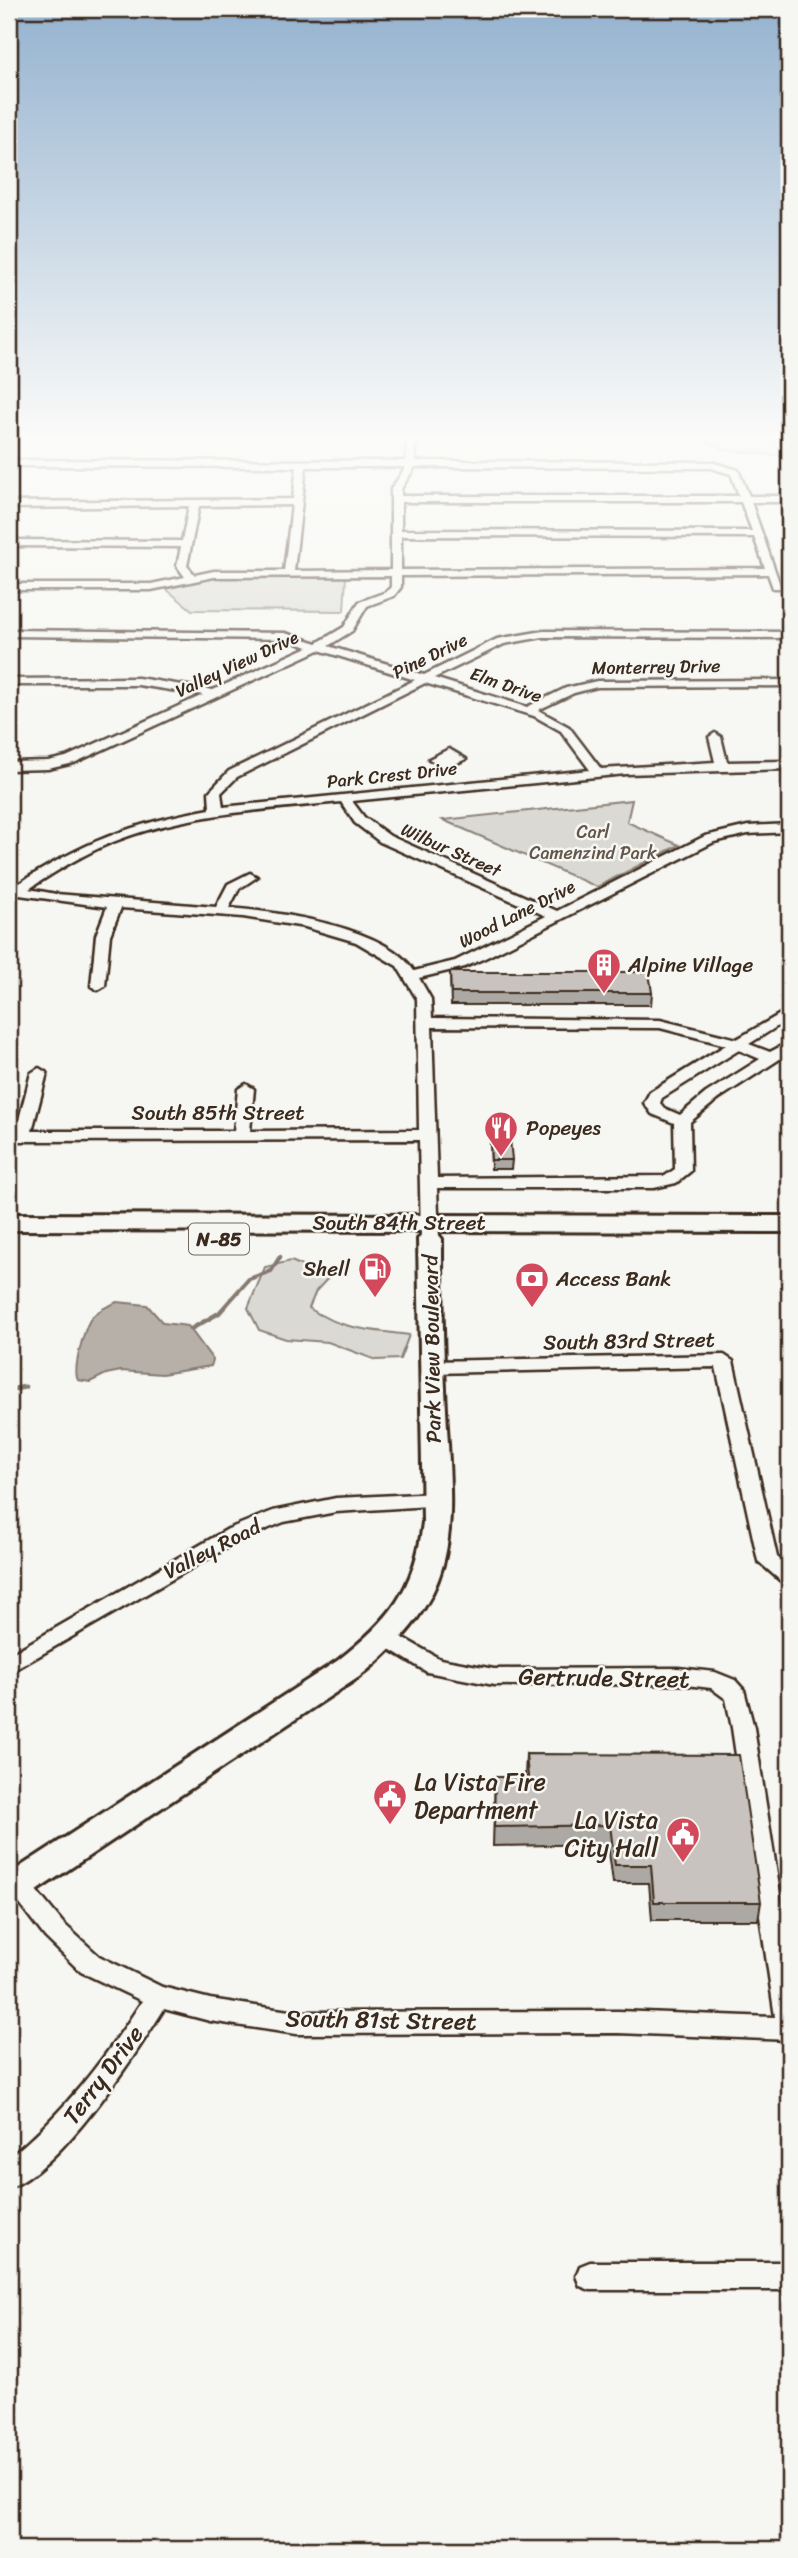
<svg xmlns="http://www.w3.org/2000/svg" width="798" height="2558" font-family="Sriracha,sans-serif">
  <style>
    .green { fill: #dad9d3; stroke: #8a8278; stroke-width: 2 }
    .water { fill: #b6b0a9; stroke: #857a71; stroke-width: 2 }
    .lines { fill: none; stroke-linecap: round; stroke-linejoin: round }
    .stream-far1 { stroke: #857a71; stroke-width: 4.5 }
    .stream { stroke: #857a71; stroke-width: 5 }
    .street-casing { stroke: #3b2a1e; stroke-width: 5 }
    .secondary-casing { stroke: #3b2a1e; stroke-width: 6 }
    .primary-casing { stroke: #3b2a1e; stroke-width: 6 }
    .street { fill: #f6f6f2; fill-rule: evenodd }
    .secondary { fill: #f6f6f2; fill-rule: evenodd }
    .primary { fill: #f6f6f2; fill-rule: evenodd }
    .rail-casing { stroke: #3b2a1e; stroke-width: 4.5 }
    .rail { stroke: #f6f6f2; stroke-width: 2.5; stroke-dasharray: 7; stroke-linecap: butt }
    .primary-bridge-casing { stroke: #3b2a1e; stroke-width: 18; stroke-linecap: butt }
    .primary-bridge { stroke: #f6f6f2; stroke-width: 15 }
    .wall { fill: #aca8a3; stroke: #3b2a1e; stroke-width: 2 }
    .building { fill: #c8c3be; stroke: #3b2a1e; stroke-width: 2 }
    .labels { text-anchor: middle; stroke-width: 5; stroke-linejoin: round; paint-order: stroke }
    .far-street-label { font-size: 18px; fill: #3b2a1e; stroke: #f6f6f2 }
    .far-park-label { font-size: 18px; fill: #63564b; stroke: #f6f6f2 }
    .shield { fill: #f6f6f2; stroke: #73675e; stroke-width: 2 }
    .shield-label { font-size: 19px; font-weight: bold; fill: #3b2a1e }
    .poi-label { font-size: 21px; fill: #3b2a1e; stroke: #f6f6f2; text-anchor: start }
    .street-label { font-size: 21px; fill: #3b2a1e; stroke: #f6f6f2 }
    .near-street-label { font-size: 24px; fill: #3b2a1e; stroke: #f6f6f2 }
    .near-poi-label { font-size: 24px; fill: #3b2a1e; stroke: #f6f6f2; text-anchor: start }
  </style>
  <rect width="100%" height="100%" fill="#f6f6f2"/>
  <filter id="ink" filterUnits="userSpaceOnUse"><feTurbulence type="fractalNoise" baseFrequency=".0143" numOctaves="2"/><feDisplacementMap in="SourceGraphic" scale="14" xChannelSelector="R" yChannelSelector="G"/><feConvolveMatrix kernelMatrix="1 2 1 2 8 2 1 2 1" color-interpolation-filters="sRGB"/></filter>
  <g filter="url(#ink)">
    <path class="green" d="M696,437H773L781,456L726,450Z
      M214,577H346L344,611L192,610L166,589Z
      M632,800L627,822L679,845L597,887L443,820Z
      M291,1261L329,1277L316,1291L309,1308C341,1330 372,1330 409,1335L400,1359L376,1360L328,1342L286,1339L259,1330L248,1308L265,1267Z"/>
    <path class="water" d="M117,1302L147,1305L163,1323L188,1326L213,1360L211,1366L162,1374L121,1371L106,1374L90,1382L78,1380C72,1370 85,1324 93,1316C100,1309 108,1306 117,1302Z"/>
    <g class="lines">
      <path class="stream-far1" d="M191,1329L219,1313L249,1279L271,1271L280,1257"/>
      <path class="stream" d="M9,1390L25,1387"/>
      <g class="street-casing">
        <path id="street" d="M407,437H415V461L711,462L738,470L749,496H789V502H751L781,588H773L768,574L401,576V587L394,596L367,606L352,631L328,646L424,675L497,639L543,631L789,632V638L543,637L504,644L434,678L527,707L566,688L597,681L789,680V686L597,687L574,693L538,710L569,727L601,769L715,762L709,737L715,733L721,737L727,762L789,761V769L626,774L352,801L364,817L390,836L557,911L705,836L748,826L789,824V832L748,834L714,842L487,957L465,967L419,978L431,999L432,1018L660,1020L737,1039L789,1009V1019L749,1044L770,1052L789,1042V1053L718,1099L690,1122L691,1171L676,1183L654,1188H437L439,1239L430,1244L421,1239L419,1140L9,1141V1131H16L31,1073L39,1068L47,1073L32,1131H234L238,1089L246,1084L254,1089L250,1131L419,1130L417,999L397,966L356,942L305,927L243,917L121,908L110,935L105,986L98,990L91,986L96,935L107,907L19,895L9,900V887L15,886C81,843 132,823 210,809L209,792L229,771L415,680L319,650L74,763L48,769L9,770V762L48,761L66,757L203,695L138,685H9V679L138,678L213,690L308,647L284,639L9,636V630L285,633L317,643L344,627L359,602L386,592L391,587V576L214,577L151,590H9V584H151L185,577L177,566L181,547L9,546V540L182,541L189,506L9,508V502L293,499L297,467L9,466V460L406,461ZM306,467H406L391,489V570L294,571ZM415,467L711,468L731,474L739,496H401V489ZM401,502H741L752,531L401,530ZM292,505L284,571H214L195,575L187,566L199,506ZM401,536L754,537L765,568L401,570ZM425,683L534,716L561,731L590,770L223,807L221,793L237,777ZM341,802L355,823L380,842L546,916L455,961L414,971C387,927 278,912 229,908L239,889L257,877L250,873L228,884L216,907L56,894L29,889C56,871 83,854 113,842C185,813 264,810 341,802ZM432,1027L660,1028L726,1045L650,1092L644,1103L652,1114L674,1123L675,1169L665,1176L437,1178ZM739,1050L760,1059L706,1093L680,1115L664,1108L660,1103L662,1098Z
          M449,749L466,759L446,768L429,759Z
          M724,1355L733,1361L777,1557L789,1566V1584L782,1582L758,1561L716,1367L432,1373L423,1367L432,1361Z
          M438,1493L445,1495L448,1500L445,1505L336,1512L284,1522L242,1539L9,1673V1655L228,1529L273,1511L336,1498Z
          M389,1630L440,1659L494,1669L678,1668L715,1672L735,1680L744,1690L754,1728L789,1951V2040L618,2033L296,2034L210,2021L164,2009C134,2057 61,2169 9,2188V2158C63,2114 104,2060 142,2001L81,1972L45,1937L9,1890L10,1878L18,1875L26,1878L63,1923L99,1956L162,1987L210,1999L296,2012L618,2011L775,2017L732,1728L726,1699L711,1688L678,1684L494,1685L427,1672L381,1644L378,1638L381,1632Z
          M590,2262H789V2290H590L580,2286L576,2276L580,2266Z"/>
      </g>
      <g class="secondary-casing">
        <path id="secondary" d="M430,1232L438,1234L442,1239C442,1296 443,1353 446,1410C453,1534 464,1593 359,1677L21,1901L9,1905V1874L337,1661C390,1620 415,1590 423,1522L418,1239L422,1234Z"/>
      </g>
      <g class="primary-casing">
        <path id="primary" d="M9,1214L789,1216V1232L9,1230Z"/>
      </g>
      <use href="#street" class="street"/>
      <use href="#secondary" class="secondary"/>
      <use href="#primary" class="primary"/>
      <g class="rail-casing">
        <path id="rail" d="M771,437L789,442"/>
      </g>
      <use href="#rail" class="rail"/>
      <g class="primary-bridge-casing">
        <path id="primary-bridge" d="M786,437L789,445"/>
      </g>
      <use href="#primary-bridge" class="primary-bridge"/>
    </g>
    <path class="wall" d="M450,972L652,993L651,1005H451Z
      M490,1139L512,1160L511,1169H491Z
      M526,1754L761,1902L758,1920H652L649,1883H613L608,1844L493,1846L495,1777H525Z"/>
    <path class="building" d="M450,972H649L652,993H451Z
      M490,1139H510L512,1160H491Z
      M526,1754L739,1755L761,1902H654L651,1865H615L610,1825L494,1827L495,1777H528Z"/>
  </g>
  <linearGradient id="sky" x2="0" y2="1"><stop stop-color="#94b2cf"/><stop offset="0.55" stop-color="#fbfbf9"/><stop offset="1" stop-color="#fbfbf9" stop-opacity="0"/></linearGradient>
  <rect width="798" height="796" fill="url(#sky)"/>
  <defs>
    <g id="building-pin" transform="scale(1.75)"><path d="M0 17L-7.5 6A9.5 9.5 0 1 1 7.5 6Z" fill="#d1495b" stroke="#f6f6f2"/><path d="M-4-6H4V6H1V3H-1V6H-4ZM-2.5-4.3h1.7v1.8h-1.7ZM.8-4.3h1.7v1.8H.8ZM-2.5-1h1.7V.8h-1.7ZM.8-1h1.7V.8H.8Z" fill="#fff"/></g>
    <g id="restaurant-pin" transform="scale(1.75)"><path d="M0 17L-7.5 6A9.5 9.5 0 1 1 7.5 6Z" fill="#d1495b" stroke="#f6f6f2"/><path d="M-5-6h1v4h1v-4h1v4h1v-4h1v5L-1.5 .5V6h-2V.5L-5-1ZM5-6V6H3V1.5H1.5Q1.5-4 5-6Z" fill="#fff"/></g>
    <g id="fuel-pin" transform="scale(1.75)"><path d="M0 17L-7.5 6A9.5 9.5 0 1 1 7.5 6Z" fill="#d1495b" stroke="#f6f6f2"/><path d="M-5.5-6h7V0h2V4h1.3V-2.5L3-4.5l.8-.8L6-3V5H2.5V1h-1V6h-7ZM-4.2-4.7v3.2H.2V-4.7Z" fill="#fff"/></g>
    <g id="bank-pin" transform="scale(1.75)"><path d="M0 17L-7.5 6A9.5 9.5 0 1 1 7.5 6Z" fill="#d1495b" stroke="#f6f6f2"/><path d="M-6-4H6V4H-6ZM0-2.3a2.3 2.3 0 1 0 0 4.6a2.3 2.3 0 1 0 0-4.6Z" fill="#fff"/></g>
    <g id="civic-pin" transform="scale(1.75)"><path d="M0 17L-7.5 6A9.5 9.5 0 1 1 7.5 6Z" fill="#d1495b" stroke="#f6f6f2"/><path d="M-.6-6.5H3V-4.5H.6V-3L4-1V1h2V6H-6V1h2V-1L-.6-3ZM-1.2 2.5V6h2.4V2.5Z" fill="#fff"/></g>
  </defs>
  <g fill-rule="evenodd">
    <use href="#building-pin" x="604" y="965"/>
    <use href="#restaurant-pin" x="501" y="1128"/>
    <use href="#fuel-pin" x="375" y="1269"/>
    <use href="#bank-pin" x="532" y="1279"/>
    <use href="#civic-pin" x="390" y="1796"/>
    <use href="#civic-pin" x="683" y="1834"/>
  </g>
  <g class="labels">
    <g class="far-street-label">
      <text transform="translate(430 656) rotate(-26)" y="6">Pine Drive</text>
      <text transform="translate(237 664) rotate(-25)" y="6">Valley View Drive</text>
      <text transform="translate(656 667) rotate(-1)" y="6">Monterrey Drive</text>
      <text transform="translate(506 685) rotate(19)" y="6">Elm Drive</text>
      <text transform="translate(392 775) rotate(-6)" y="6">Park Crest Drive</text>
      <text transform="translate(451 850) rotate(24)" y="6">Wilbur Street</text>
      <text transform="translate(517 914) rotate(-27)" y="6">Wood Lane Drive</text>
    </g>
    <g class="far-park-label">
      <text x="593" y="838">Carl<tspan x="593" dy="21">Camenzind Park</tspan></text>
    </g>
    <rect class="shield" x="189" y="1223.5" width="60" height="31" rx="5"/>
    <g class="shield-label">
      <text x="219" y="1246">N-85</text>
    </g>
    <g class="poi-label">
      <text x="628" y="972">Alpine Village</text>
      <text x="526" y="1135">Popeyes</text>
      <text x="350" y="1276" text-anchor="end">Shell</text>
      <text x="556" y="1286">Access Bank</text>
    </g>
    <g class="street-label">
      <text x="218" y="1120">South 85th Street</text>
      <text x="399" y="1230">South 84th Street</text>
      <text transform="translate(629 1341) rotate(-1)" y="7">South 83rd Street</text>
      <text transform="translate(432 1349) rotate(-91)" y="7">Park View Boulevard</text>
      <text transform="translate(212 1549) rotate(-27)" y="7">Valley Road</text>
    </g>
    <g class="near-street-label">
      <text transform="translate(604 1678) rotate(1)" y="8">Gertrude Street</text>
      <text transform="translate(381 2020) rotate(1)" y="8">South 81st Street</text>
      <text transform="translate(103 2075) rotate(-53)" y="8">Terry Drive</text>
    </g>
    <g class="near-poi-label">
      <text x="414" y="1790">La Vista Fire<tspan x="414" dy="28">Department</tspan></text>
      <text x="658" y="1828" text-anchor="end">La Vista<tspan x="658" dy="28">City Hall</tspan></text>
    </g>
  </g>
  <rect width="798" height="2558" fill="none" stroke="#f6f6f2" stroke-width="35"/>
  <rect x="18" y="18" width="763" height="2523" fill="none" stroke="#3b2a1e" stroke-width="2.5" filter="url(#ink)"/>
</svg>
